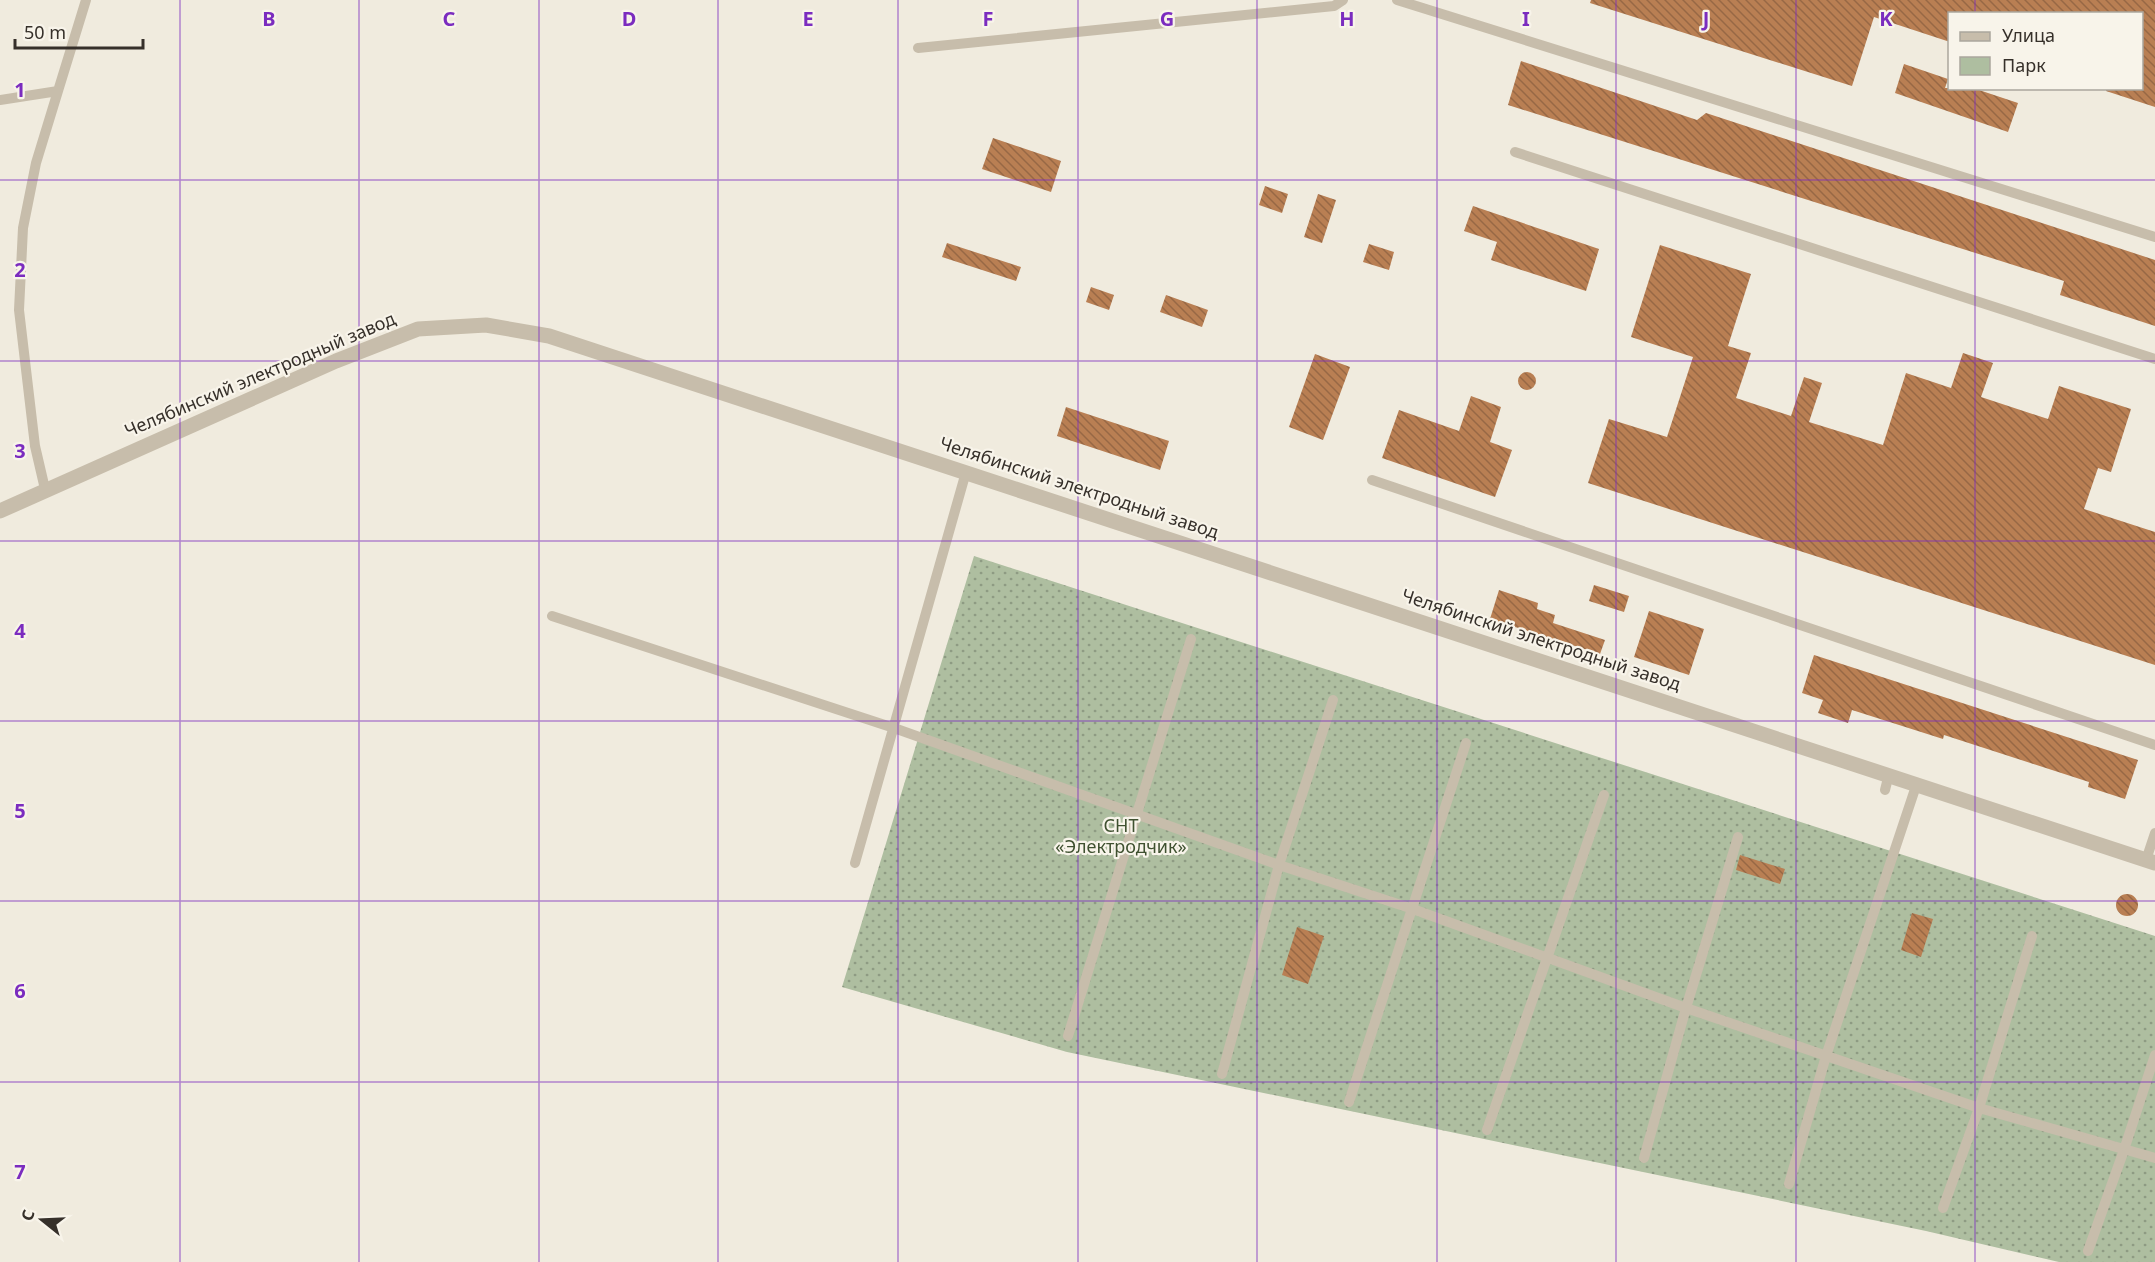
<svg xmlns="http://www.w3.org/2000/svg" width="2155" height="1262" font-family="'Noto Sans',sans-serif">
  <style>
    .green { fill: url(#green-dots) }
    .building { fill: url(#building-back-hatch) }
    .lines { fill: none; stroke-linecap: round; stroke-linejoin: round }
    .lane { stroke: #c7bdab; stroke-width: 10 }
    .street { stroke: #c7bdab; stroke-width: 15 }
    .grid { fill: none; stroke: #7b2cbf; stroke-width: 1.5; stroke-opacity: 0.55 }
    .labels { text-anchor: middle; stroke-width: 4.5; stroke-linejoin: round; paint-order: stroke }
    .street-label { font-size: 18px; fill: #36302a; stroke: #f8f4ea }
    .park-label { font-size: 18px; fill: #3f5130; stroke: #f8f4ea }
    .grid-label { font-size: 20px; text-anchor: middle; font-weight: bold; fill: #7b2cbf; stroke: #f8f4ea; stroke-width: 4.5; stroke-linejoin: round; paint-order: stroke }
  </style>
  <defs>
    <pattern id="green-dots" width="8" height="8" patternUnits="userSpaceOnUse" patternTransform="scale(1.5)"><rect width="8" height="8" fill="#aebea0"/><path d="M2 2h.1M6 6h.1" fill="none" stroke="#8e9b83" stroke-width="1.8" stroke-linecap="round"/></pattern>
    <pattern id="building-back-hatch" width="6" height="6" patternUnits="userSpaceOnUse" patternTransform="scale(1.5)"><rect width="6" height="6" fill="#b97f53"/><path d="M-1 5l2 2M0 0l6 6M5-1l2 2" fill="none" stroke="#976845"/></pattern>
  </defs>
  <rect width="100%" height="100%" fill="#f0ebde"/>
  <path class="green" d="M974,556L2155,936V1262H2059L1926,1231L1067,1052L842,987Z"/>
  <path class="building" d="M1591,0H2155V107L2106,91L2107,88H2142V14H1950V42L1874,17L1852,86L1590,3Z
    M1521,61L1697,120L1706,113L2155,260V326L2060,295L2064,281L1508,105Z
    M1904,64L1948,79L1945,88H1973L2018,103L2008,132L1895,93Z
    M993,138L1061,161L1051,192L982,169Z
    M1265,186L1288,194L1282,213L1259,205Z
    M1318,194L1336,200L1322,243L1304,237Z
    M1473,206L1599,249L1586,291L1491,260L1497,242L1464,231Z
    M947,243L1021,267L1016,281L942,257Z
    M1369,244L1394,252L1389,270L1363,262Z
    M1660,245L1751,274L1728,346L1751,353L1736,398L1791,416L1804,377L1822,383L1809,422L1883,445L1906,373L1951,388L1963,353L1993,363L1981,397L2048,419L2059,386L2131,409L2111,472L2098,468L2084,509L2155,532V665L1588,483L1609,419L1667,437L1693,357L1631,337Z
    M1091,287L1114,295L1109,310L1086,302Z
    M1166,295L1208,310L1202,327L1160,312Z
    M1315,354L1350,367L1323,440L1289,427Z
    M1518 381a9 9 0 1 1 18 0a9 9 0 1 1-18 0Z
    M1471,396L1501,407L1490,442L1512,450L1495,497L1382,458L1399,410L1459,431Z
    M1066,407L1169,441L1160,470L1057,436Z
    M1594,585L1629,596L1624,612L1589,601Z
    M1499,590L1538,603L1537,609L1555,615L1553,623L1605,640L1600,654L1490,619Z
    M1649,611L1704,629L1689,675L1634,657Z
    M1814,655L2138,760L2125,799L2088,787L2089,782L1944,735L1943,739L1852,710L1848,723L1818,713L1823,700L1802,693Z
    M1740,855L1785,869L1780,884L1736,870Z
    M2116 905a11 11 0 1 1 22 0a11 11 0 1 1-22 0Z
    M1912,913L1933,919L1921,957L1901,950Z
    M1297,927L1324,936L1308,984L1282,975Z"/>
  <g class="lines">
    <path class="lane" d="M1397,0L2155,237
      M918,48L1334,6L1343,0
      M0,100L58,91L86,0
      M1515,152L2155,359
      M1372,480L2155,745
      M45,489L35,446L19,310L23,228L36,163L58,91
      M552,616L894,728L1279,865L1410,908L1686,1008L1979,1108L2155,1158
      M1885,790L1889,774
      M2146,860L2155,833
      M855,863L966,472
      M1068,1036L1191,639
      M1222,1074L1279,865L1333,700
      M1349,1102L1466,743
      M1487,1130L1604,795
      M1644,1158L1686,1008L1738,837
      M1789,1184L1826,1056L1917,783
      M1943,1208L1979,1108L2032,936
      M2088,1251L2124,1150L2155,1055"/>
    <path class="street" d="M0,511L336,361L418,329L486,325L549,336L2155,863"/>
  </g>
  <path class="grid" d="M180,0V1262M359,0V1262M539,0V1262M718,0V1262M898,0V1262M1078,0V1262M1257,0V1262M1437,0V1262M1616,0V1262M1796,0V1262M1975,0V14M1975,88V1262M0,180H2155M0,361H2155M0,541H2155M0,721H2155M0,901H2155M0,1082H2155"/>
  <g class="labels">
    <g class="street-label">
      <text transform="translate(260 375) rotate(-23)" y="6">Челябинский электродный завод</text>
      <text transform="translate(1079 488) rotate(18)" y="6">Челябинский электродный завод</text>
      <text transform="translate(1541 640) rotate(18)" y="6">Челябинский электродный завод</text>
    </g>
    <g class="park-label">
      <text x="1121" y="832">СНТ<tspan x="1121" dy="21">«Электродчик»</tspan></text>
    </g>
  </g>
  <g class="grid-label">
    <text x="269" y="26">B</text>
    <text x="449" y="26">C</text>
    <text x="629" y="26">D</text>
    <text x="808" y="26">E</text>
    <text x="988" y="26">F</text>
    <text x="1167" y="26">G</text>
    <text x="1347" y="26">H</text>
    <text x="1526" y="26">I</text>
    <text x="1706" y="26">J</text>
    <text x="1886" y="26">K</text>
    <text x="20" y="97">1</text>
    <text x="20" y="277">2</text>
    <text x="20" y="458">3</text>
    <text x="20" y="638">4</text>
    <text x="20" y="818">5</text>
    <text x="20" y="998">6</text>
    <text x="20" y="1179">7</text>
  </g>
  <rect x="1948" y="12" width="195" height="78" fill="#f8f4ea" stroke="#aaa69d" stroke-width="1.5"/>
  <rect x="1960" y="32" width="30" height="9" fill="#c7bdab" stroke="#aaa69d" stroke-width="1.5"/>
  <text x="2002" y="42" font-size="18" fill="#36302a">Улица</text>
  <rect x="1960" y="57" width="30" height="18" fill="#aebea0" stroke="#aaa69d" stroke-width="1.5"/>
  <text x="2002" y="72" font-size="18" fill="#36302a">Парк</text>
  <g transform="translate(42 1220) rotate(288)" stroke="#f8f4ea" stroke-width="4.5" paint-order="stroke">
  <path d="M0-4.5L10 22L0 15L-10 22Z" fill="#36302a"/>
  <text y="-9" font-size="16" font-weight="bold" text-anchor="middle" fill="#36302a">С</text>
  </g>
  <path d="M15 39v9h128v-9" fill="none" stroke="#36302a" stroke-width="3"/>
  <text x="24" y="39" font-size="18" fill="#36302a" stroke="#f8f4ea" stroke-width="4.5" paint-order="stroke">50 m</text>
</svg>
